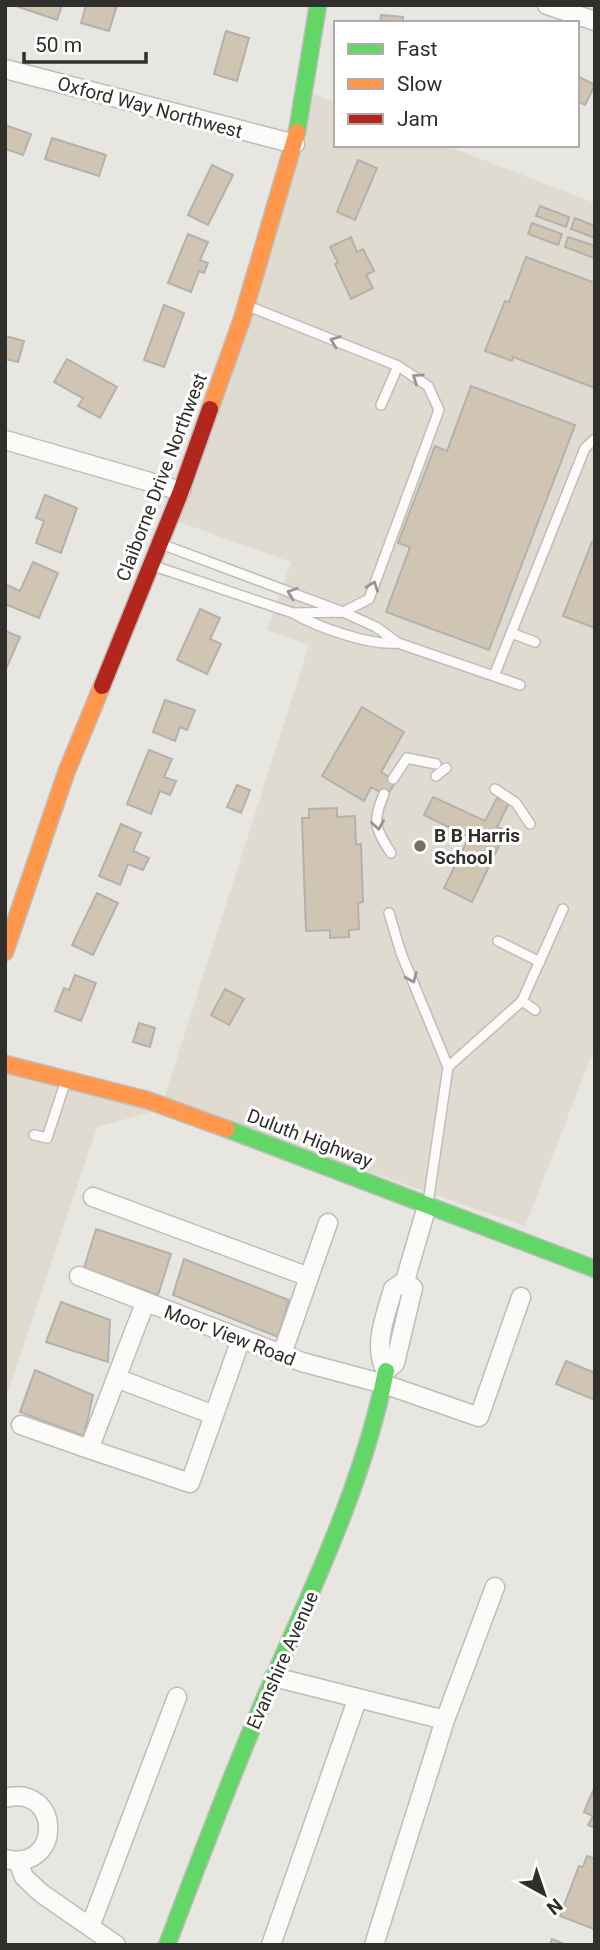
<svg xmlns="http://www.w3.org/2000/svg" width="600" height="1950" font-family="Roboto,sans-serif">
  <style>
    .built { fill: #e0dbd0 }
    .building { fill: #d0c5b2; stroke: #b3b1ad; stroke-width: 2 }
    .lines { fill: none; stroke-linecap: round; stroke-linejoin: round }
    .lane-casing { stroke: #bebdb9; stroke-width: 12 }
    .street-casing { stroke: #bebdb9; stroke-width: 21 }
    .fast-casing { stroke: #bebdb9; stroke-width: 19 }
    .slow-casing { stroke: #bebdb9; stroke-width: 19 }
    .jam-casing { stroke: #bebdb9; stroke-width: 19 }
    .lane { stroke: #fcfbfa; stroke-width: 9 }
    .street { stroke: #fcfbfa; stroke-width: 18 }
    .fast { stroke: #63d668; stroke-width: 16 }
    .slow { stroke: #ff974d; stroke-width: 16 }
    .jam { stroke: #b3261e; stroke-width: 16 }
    .oneway { stroke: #969593 }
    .poi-dot { fill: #716f6b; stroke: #fff; stroke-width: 2.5 }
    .labels { text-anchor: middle; stroke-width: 6; stroke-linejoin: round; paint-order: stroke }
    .street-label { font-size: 19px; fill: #312f2c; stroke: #fff }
    .poi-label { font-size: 19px; font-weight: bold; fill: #312f2c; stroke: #fff; text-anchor: start }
  </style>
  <rect width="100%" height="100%" fill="#e8e6e1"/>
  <path class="built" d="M309,92L336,103V145H445L595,203V1047L525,1226L352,1166L161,1109L97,1127L5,1401V1059L161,1108L309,645L267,630L291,562L173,520Z"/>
  <path class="building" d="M13,5H62L57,20Z
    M86,5H117L109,31L81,23Z
    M381,15L403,17V23H380Z
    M226,31L249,38L237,81L214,74Z
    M577,76L595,85L585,105L577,101Z
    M5,125L31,134L23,155L6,149L5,151Z
    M52,138L106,155L99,176L45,159Z
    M358,160L377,168L355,220L337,212Z
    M212,165L233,175L208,225L188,215Z
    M540,206L569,217L566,227L536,216Z
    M575,218L595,226V238L571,229Z
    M532,223L562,234L558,245L528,234Z
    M188,234L208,242L200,260L208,263L204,273L199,271L191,292L168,283Z
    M351,237L357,252L363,249L374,271L366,275L373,288L351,299L335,264L338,263L330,247Z
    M568,237L595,246L594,258L565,247Z
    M526,257L595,283V388L513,357L512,361L485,351L505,301L509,302Z
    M164,305L184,313L164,367L144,360Z
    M5,336L24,341L18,362L5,359Z
    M67,359L117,387L100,418L78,406L83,398L54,382Z
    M471,386L575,425L489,650L386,612L410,547L398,543L435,446L447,451Z
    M45,495L77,508L61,553L36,543L44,521L36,518Z
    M592,542H595V628L563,616Z
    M33,562L58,573L39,618L5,604V584L20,591Z
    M200,609L220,618L210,639L221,644L207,674L177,660Z
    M5,631L20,637L5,671Z
    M165,700L195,710L187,730L180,727L175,741L153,732Z
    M362,707L404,732L381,772L396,781L387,796L371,787L364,801L322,776Z
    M149,750L172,759L164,777L176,781L170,795L160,791L151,814L127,804Z
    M237,785L250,790L241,813L227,807Z
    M433,797L485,821L497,798L509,803L497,827L506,831L472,902L444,888L469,837L424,815Z
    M337,808V817L355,816L356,845L361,844L363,902L358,903L359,929L349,930V937L330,938V930L306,931L302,818H309V809Z
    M121,824L141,833L133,851L149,858L143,870L128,864L120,885L99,876Z
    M97,893L118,903L93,955L72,945Z
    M75,975L96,983L81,1021L55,1011L64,988L69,990Z
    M225,989L244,999L229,1025L211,1015Z
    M139,1023L155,1028L150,1047L133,1042Z
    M96,1229L171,1254L158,1295L84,1268Z
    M184,1259L289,1300L278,1337L173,1295Z
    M61,1302L110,1320L108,1362L46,1342Z
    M566,1361L595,1373V1400L556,1384Z
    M35,1370L93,1395L84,1436L20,1412Z
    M595,1786V1828L588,1825L593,1816L584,1812Z
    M587,1856L595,1859L594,1929L560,1916L579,1866L583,1867Z
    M552,1939L566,1945H550Z"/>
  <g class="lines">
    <g class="lane-casing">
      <path id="lane" d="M248,306L398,366L428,386L439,410L369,599L343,612L293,613
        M381,405L398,366
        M161,544L343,612L376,627L398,643L520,685
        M151,565L293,613C317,627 370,646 398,643
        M511,633L535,642
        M494,676L585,448L595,439
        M436,776L446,768
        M393,779L407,758L436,764
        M495,789L516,803L530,824
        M384,794C372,821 375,829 391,853
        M389,913L401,953L448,1067
        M498,941L540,962
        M522,1001L535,1010
        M34,1135L47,1138L65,1083
        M428,1203L448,1067L522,1001L563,909"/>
    </g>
    <g class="street-casing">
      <path id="street" d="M547,5L595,21
        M5,69L295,144
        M5,440L181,491
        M93,1197L309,1277
        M79,1276L302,1362L384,1384L479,1417L521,1297
        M405,1281L413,1288L395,1363L386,1371C372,1346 386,1315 393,1289L405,1281L427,1206
        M282,1354L328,1223
        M116,1378L214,1415
        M21,1425L89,1449L145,1303
        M89,1449L190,1483L241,1339
        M274,1677L445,1720L495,1587
        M5,1798C62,1783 63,1873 5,1859
        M18,1861L24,1877L41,1893L116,1945
        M90,1927L177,1697
        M271,1945L357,1700
        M374,1945L445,1720"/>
    </g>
    <g class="fast-casing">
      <path id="fast" d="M297,132L318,5
        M227,1129L595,1269
        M167,1945C201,1856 235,1766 273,1679C317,1578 364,1480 386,1371"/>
    </g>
    <g class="slow-casing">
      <path id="slow" d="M210,409L242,319L297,132
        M5,952L66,773L102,686
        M5,1064L147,1100L227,1129"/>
    </g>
    <g class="jam-casing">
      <path id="jam" d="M102,686L181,491L210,409"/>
    </g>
    <use href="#lane" class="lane"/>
    <use href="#street" class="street"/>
    <use href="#fast" class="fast"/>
    <use href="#slow" class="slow"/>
    <use href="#jam" class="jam"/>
  </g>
  <defs><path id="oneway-chevron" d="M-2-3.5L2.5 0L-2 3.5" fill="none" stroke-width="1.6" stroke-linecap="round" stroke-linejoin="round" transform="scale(1.75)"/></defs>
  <g class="oneway">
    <use href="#oneway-chevron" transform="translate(335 341) rotate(-158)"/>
    <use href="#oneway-chevron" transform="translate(417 378) rotate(-146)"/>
    <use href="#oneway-chevron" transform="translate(373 586) rotate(-70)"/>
    <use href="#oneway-chevron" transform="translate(292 593) rotate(-160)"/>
    <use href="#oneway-chevron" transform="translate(378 825) rotate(81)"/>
    <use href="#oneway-chevron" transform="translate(412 978) rotate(67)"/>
  </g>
  <circle class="poi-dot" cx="420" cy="846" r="7"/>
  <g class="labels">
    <g class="street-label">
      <text transform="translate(150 107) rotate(15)" y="7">Oxford Way Northwest</text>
      <text transform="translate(161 477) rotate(-69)" y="7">Claiborne Drive Northwest</text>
      <text transform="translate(310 1138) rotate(21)" y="7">Duluth Highway</text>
      <text transform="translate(230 1335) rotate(21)" y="7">Moor View Road</text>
      <text transform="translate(282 1660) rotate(-66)" y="7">Evanshire Avenue</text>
    </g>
    <g class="poi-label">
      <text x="434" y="842">B B Harris<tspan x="434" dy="22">School</tspan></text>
    </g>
  </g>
  <rect width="600" height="1950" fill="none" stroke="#312f2c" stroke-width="14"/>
  <rect x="334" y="21" width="245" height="126" fill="#ffffff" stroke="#adacab" stroke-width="2"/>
  <rect x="348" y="44" width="35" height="10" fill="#63d668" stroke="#adacab" stroke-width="2"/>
  <text x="397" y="56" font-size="21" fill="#312f2c">Fast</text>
  <rect x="348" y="79" width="35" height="10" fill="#ff974d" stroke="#adacab" stroke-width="2"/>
  <text x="397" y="91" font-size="21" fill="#312f2c">Slow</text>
  <rect x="348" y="114" width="35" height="10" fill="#b3261e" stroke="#adacab" stroke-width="2"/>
  <text x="397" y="126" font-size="21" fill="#312f2c">Jam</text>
  <g transform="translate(544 1894) rotate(140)" stroke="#ffffff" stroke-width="5" paint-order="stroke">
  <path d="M0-5L12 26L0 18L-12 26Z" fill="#312f2c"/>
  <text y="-10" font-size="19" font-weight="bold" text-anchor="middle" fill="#312f2c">N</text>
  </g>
  <path d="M24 52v10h122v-10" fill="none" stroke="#312f2c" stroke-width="3.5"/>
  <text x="35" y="52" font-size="21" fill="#312f2c" stroke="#ffffff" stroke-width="5" paint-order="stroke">50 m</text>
</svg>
